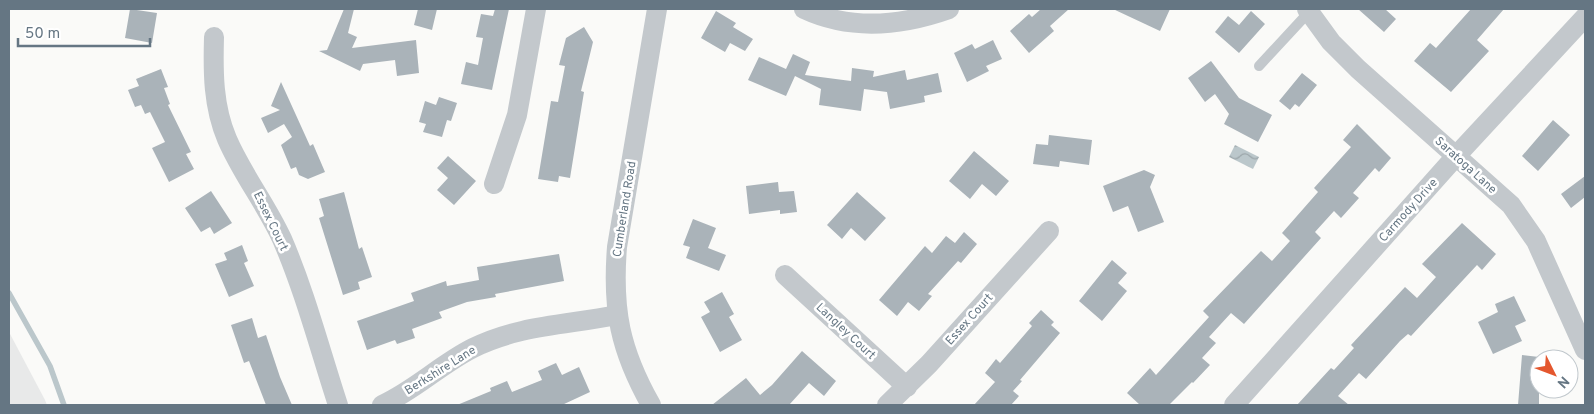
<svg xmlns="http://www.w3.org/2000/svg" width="1594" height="414" font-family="Overpass,sans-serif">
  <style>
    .built { fill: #e8e9e9 }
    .water { fill: url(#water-waves) }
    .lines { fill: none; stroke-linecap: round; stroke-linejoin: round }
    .stream { stroke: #bbc7cb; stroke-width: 5.5 }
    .building { fill: #aab3b9 }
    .service { stroke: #c3c8cc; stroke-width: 10 }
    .minor { stroke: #c3c8cc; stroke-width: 20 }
    .labels { text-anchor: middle; stroke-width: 5; stroke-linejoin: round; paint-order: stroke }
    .street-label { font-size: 12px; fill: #657683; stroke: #fff }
  </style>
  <defs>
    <pattern id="water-waves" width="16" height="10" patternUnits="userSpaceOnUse" patternTransform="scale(1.25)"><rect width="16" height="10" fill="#bbc7cb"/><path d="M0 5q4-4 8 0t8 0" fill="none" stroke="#9ca6aa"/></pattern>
  </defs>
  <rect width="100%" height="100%" fill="#fafaf8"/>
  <path class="built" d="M9,332L45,400L47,405H9Z"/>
  <path class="water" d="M1235,145L1259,157L1253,169L1229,157Z"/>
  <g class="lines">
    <path class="stream" d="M9,293L50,366L64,405"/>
  </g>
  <path class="building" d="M130,9L157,13L152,43L125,38Z
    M344,9H354L348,33L357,37L352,48L416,40L419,73L397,76L395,60L363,64L360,71L319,51L327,50Z
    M418,9H437L432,30L414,25Z
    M495,9H509L492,90L461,84L466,62L478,65L483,38L476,37L481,14L493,16Z
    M1041,9H1069L1050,26L1054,31L1029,53L1010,31L1029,14L1032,17Z
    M1113,9H1170L1160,31Z
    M1358,9H1385L1396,19L1384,32Z
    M1471,9H1504L1477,40L1489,51L1451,92L1414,61L1430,43L1436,48Z
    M716,11L736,23L733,27L753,39L745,51L730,43L725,52L701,38Z
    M1251,11L1265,24L1239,53L1215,32L1228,16L1239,25Z
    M584,27L593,42L581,91L584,92L570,178L559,176L558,182L538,179L551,101L558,102L565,66L559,65L566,38Z
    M993,40L1002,59L986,66L989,71L967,82L954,53L972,44L975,49Z
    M793,54L810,62L805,75L851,81L852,68L874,71L873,77L905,70L907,80L938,73L942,92L924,96L925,102L890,109L887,92L864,89L861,111L819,105L821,89L795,76L786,96L748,80L759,57L786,69Z
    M1211,61L1239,98L1272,115L1258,142L1224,124L1229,114L1215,94L1205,102L1188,78Z
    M161,69L168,87L164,88L170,104L168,105L191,152L186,154L194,169L169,182L152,148L165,142L150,112L145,114L141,105L135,107L128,90L139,86L136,79Z
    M1302,73L1317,85L1299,107L1295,104L1290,110L1279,101Z
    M281,82L310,146L313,144L325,172L308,179L299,175L296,167L291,169L281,145L292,137L284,124L268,133L261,118L280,110L271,106Z
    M439,97L457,103L451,121L447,120L442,137L423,132L426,124L419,122L425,101L436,105Z
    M1553,120L1570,135L1538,171L1522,156Z
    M1357,124L1391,158L1379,172L1375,168L1353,193L1359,198L1341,218L1334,211L1315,232L1321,238L1244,324L1231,313L1209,337L1216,343L1202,358L1210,365L1193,383L1192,382L1169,405H1140L1127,393L1150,368L1156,375L1209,317L1203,311L1261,251L1272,261L1290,241L1282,233L1318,192L1314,188L1351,147L1343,140Z
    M1049,135L1092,140L1089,165L1060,161L1059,167L1033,164L1036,144L1048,145Z
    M974,151L1009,181L996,196L982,184L970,199L949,181Z
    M448,156L476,181L454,205L437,190L448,178L437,168Z
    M1144,170L1155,175L1150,187L1164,222L1138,232L1128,206L1113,212L1103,186Z
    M1585,176V197L1571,208L1561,194Z
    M778,182L779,192L794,191L797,212L780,214V210L749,214L746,186Z
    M211,191L232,223L214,234L210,227L201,232L185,208Z
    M344,192L359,249L362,247L372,277L358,282L360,289L343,295L319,218L324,216L319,199Z
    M857,192L886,218L865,241L851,228L842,239L827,225Z
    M693,219L716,228L708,248L726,255L719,271L686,258L690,247L683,245Z
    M1462,223L1496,254L1482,270L1477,265L1411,336L1408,334L1400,341L1366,379L1359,373L1338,396L1349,405H1297L1331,368L1334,370L1354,348L1351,345L1405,287L1417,298L1436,277L1422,264Z
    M964,232L977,244L961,263L958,261L928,294L932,296L919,311L908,302L897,316L879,300L925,246L932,253L946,236L955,243Z
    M242,245L248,261L244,263L254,286L229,297L215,264L227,260L224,253Z
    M559,254L564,281L495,294L496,297L467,302L439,312L442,318L412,329L415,338L397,344L395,340L367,350L357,321L414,301L411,293L446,281L447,286L479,280L477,267Z
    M1112,260L1127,273L1118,283L1127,291L1102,321L1079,301Z
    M722,292L734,314L729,317L742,340L720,352L701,317L710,312L704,302Z
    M1514,296L1526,321L1515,326L1522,341L1493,354L1478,322L1498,312L1495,304Z
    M1041,310L1054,322L1051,325L1060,333L1020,380L1022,381L1013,391L1019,396L1011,405H974L995,382L985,373L996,359L1000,363L1032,326L1029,323Z
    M252,318L258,338L266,335L280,377L292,405H266L249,361L244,363L231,325Z
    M802,351L836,381L824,396L809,383L789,405H712L746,378L760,395L772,385Z
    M1522,355L1539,357V405H1518Z
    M556,363L562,375L579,367L590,392L562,405H457L491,391L490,388L507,381L512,392L542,380L538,371Z"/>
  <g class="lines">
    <path class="service" d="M1259,66L1309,12"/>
    <path class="minor" d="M804,9C851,31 901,26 949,9
      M1307,9L1331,42L1358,69L1511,205L1536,241L1585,350
      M214,37C213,72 213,106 227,139C242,174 266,204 282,239C305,292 320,350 338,405
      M494,184L517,115L536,9
      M785,275L907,387
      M382,405C415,390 441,364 473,348C519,325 568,325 617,315
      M651,405C620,350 612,310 617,247L657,9
      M887,405L929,364L1049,231
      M1234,405L1457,155L1585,17"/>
  </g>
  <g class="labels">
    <g class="street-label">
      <text transform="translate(1466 165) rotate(42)" y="4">Saratoga Lane</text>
      <text transform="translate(624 209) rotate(-81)" y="4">Cumberland Road</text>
      <text transform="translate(1408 210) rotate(-48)" y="4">Carmody Drive</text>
      <text transform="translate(271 221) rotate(64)" y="4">Essex Court</text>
      <text transform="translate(969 319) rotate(-48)" y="4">Essex Court</text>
      <text transform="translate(846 331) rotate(43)" y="4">Langley Court</text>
      <text transform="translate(440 370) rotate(-32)" y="4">Berkshire Lane</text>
    </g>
  </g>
  <rect width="1594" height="414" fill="none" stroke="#657683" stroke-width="20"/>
  <g transform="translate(1554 374) rotate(132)"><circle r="24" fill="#ffffff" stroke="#c1c8cd"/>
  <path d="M0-4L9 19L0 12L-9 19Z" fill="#e4572e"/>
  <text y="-8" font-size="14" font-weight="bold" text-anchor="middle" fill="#657683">N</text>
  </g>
  <path d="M18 38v8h132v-8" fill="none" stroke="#657683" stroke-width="2.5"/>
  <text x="25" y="38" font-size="15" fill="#657683" stroke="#ffffff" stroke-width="4" paint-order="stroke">50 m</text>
</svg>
